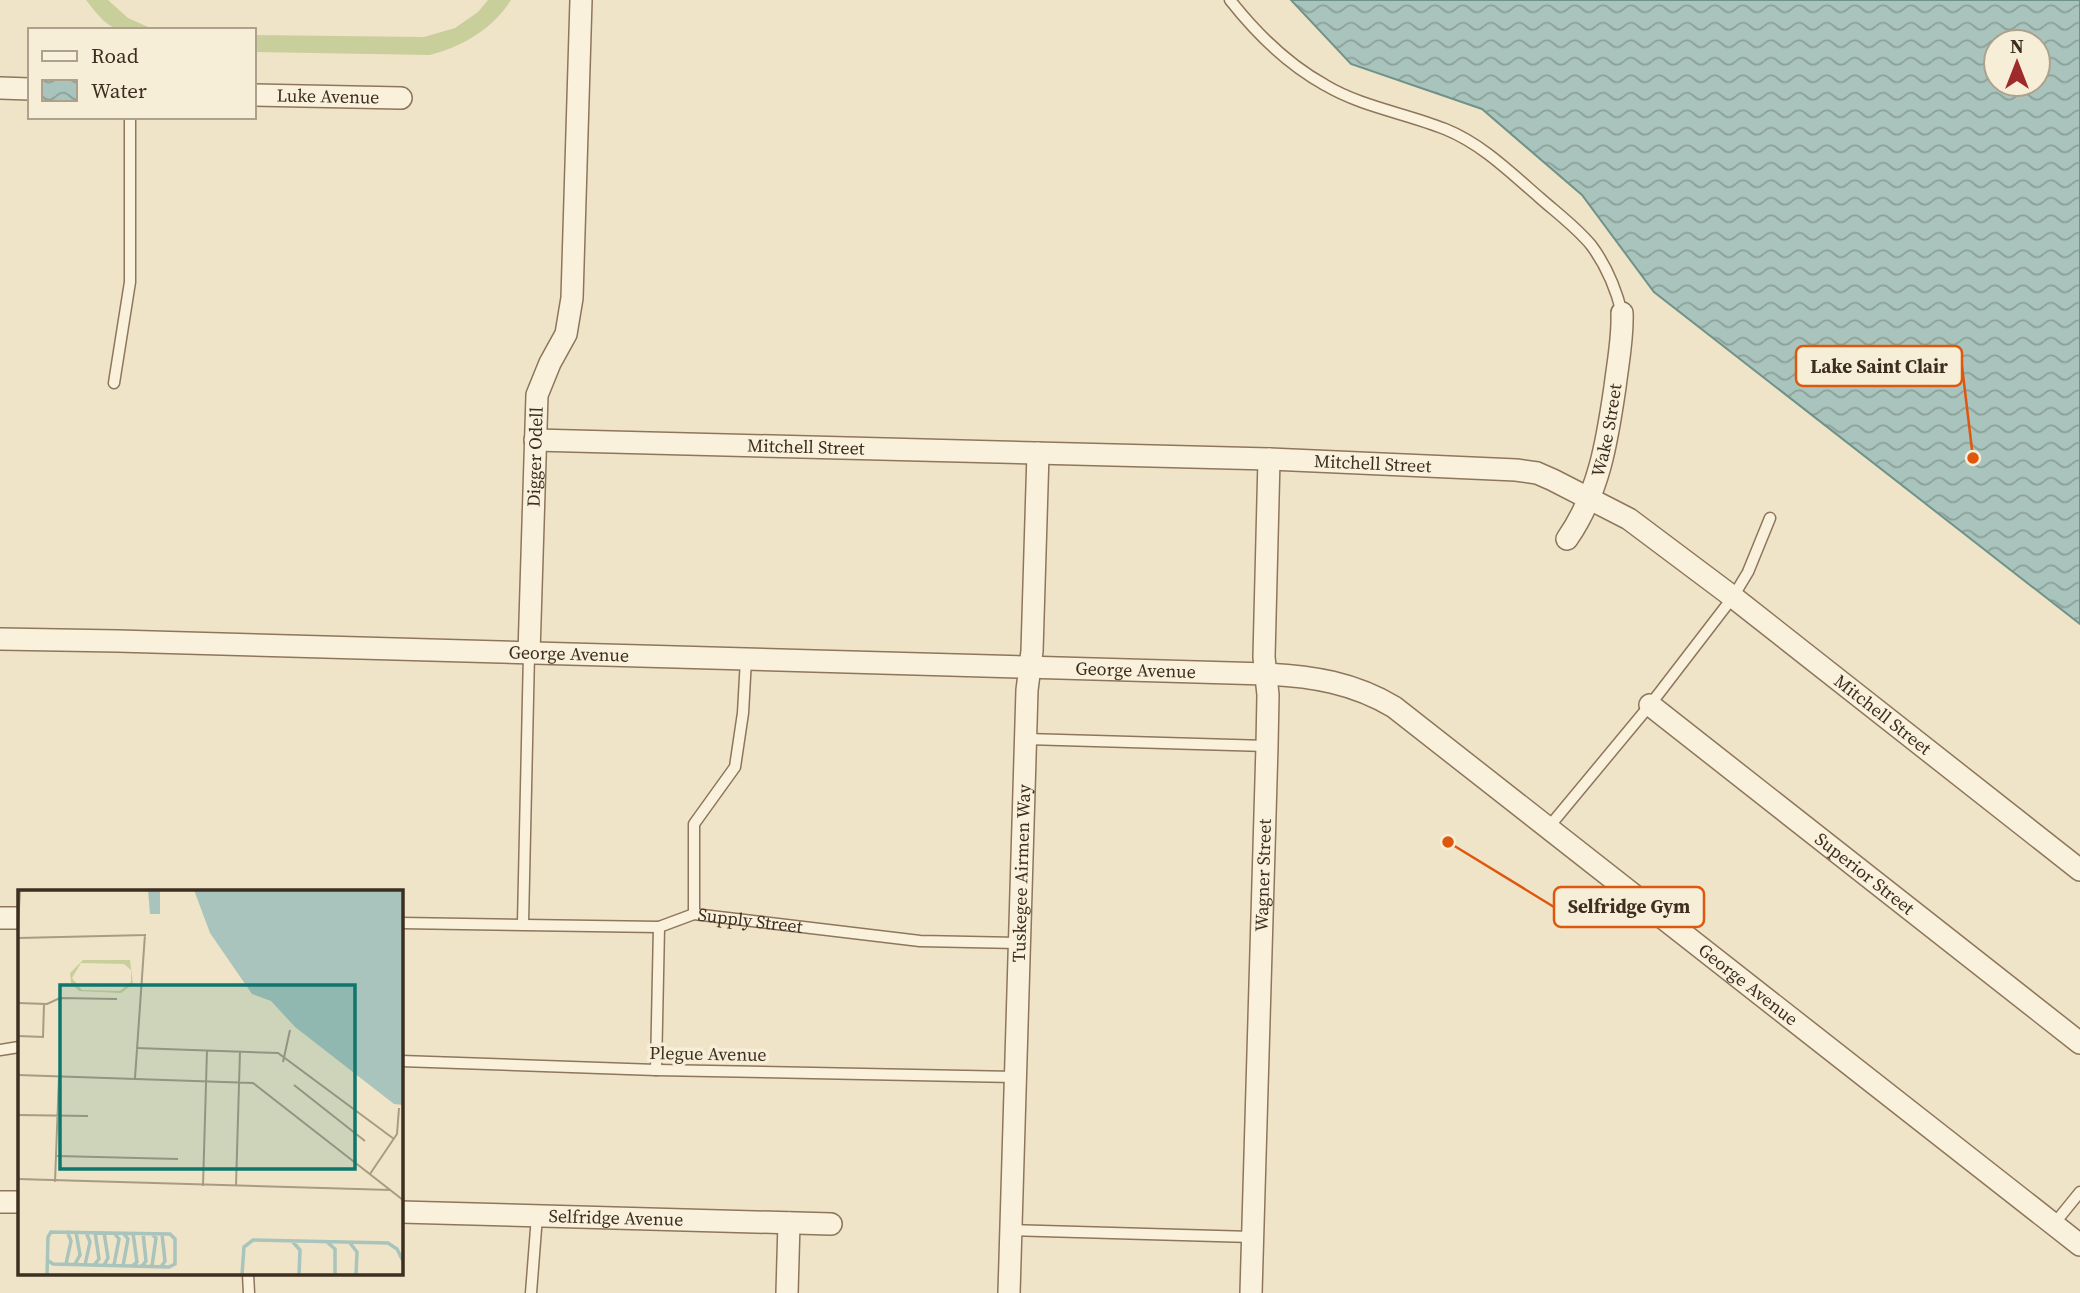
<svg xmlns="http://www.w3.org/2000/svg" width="2080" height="1293" font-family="'Source Serif 4',serif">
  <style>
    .park { fill: #c9cf9b }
    .water { fill: url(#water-waves); stroke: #6f938a; stroke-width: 2; fill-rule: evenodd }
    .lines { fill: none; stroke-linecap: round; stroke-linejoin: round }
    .service-casing { stroke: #8d765c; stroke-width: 13 }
    .minor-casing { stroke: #8d765c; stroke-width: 24 }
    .service { stroke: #faf1dc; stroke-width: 10 }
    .minor { stroke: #faf1dc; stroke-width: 21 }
    .labels { text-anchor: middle; stroke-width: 7; stroke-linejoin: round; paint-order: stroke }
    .street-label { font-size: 18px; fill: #3d2e20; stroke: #f7eed8 }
    .inset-river { fill: none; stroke: #a9c4bc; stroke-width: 3.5 }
    .inset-road { fill: none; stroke: #a89b85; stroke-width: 2 }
    .view { fill: #0f766e; fill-opacity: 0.15; stroke: #0f766e; stroke-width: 3.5 }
    .inset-edge { fill: none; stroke: #3d2e20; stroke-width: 3.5 }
    .leader { fill: none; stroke: #df570d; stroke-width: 2.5 }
    .callout-dot { fill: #df570d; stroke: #f7eed8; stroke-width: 2.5 }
    .callout { fill: #f7eed8; stroke: #df570d; stroke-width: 2.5 }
    .callout-label { font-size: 19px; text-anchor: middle; font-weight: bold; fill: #3d2e20 }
  </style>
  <defs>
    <pattern id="water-waves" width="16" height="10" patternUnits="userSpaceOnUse" patternTransform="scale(1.75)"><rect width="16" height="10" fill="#a9c4bc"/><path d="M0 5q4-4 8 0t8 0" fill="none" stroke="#8ba098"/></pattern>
  </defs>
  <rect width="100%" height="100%" fill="#f0e4c8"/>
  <path class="park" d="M86,0H108L128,18L155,30C114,30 112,34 86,0Z
    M488,0H511C493,29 462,47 430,55L254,52V35L424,37L455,28L478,12Z"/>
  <path class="water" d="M1291,0H2080V624L1654,292L1582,195L1482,109L1351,64ZM1996,42H2038V84H1996Z"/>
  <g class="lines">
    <g class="service-casing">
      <g id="service">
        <path d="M1230,0C1256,33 1287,64 1325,85C1362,107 1405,113 1445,129C1482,144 1510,172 1540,198C1557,213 1576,227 1591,245C1606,265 1616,289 1622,313"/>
        <path d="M114,383L130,282V117"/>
        <path d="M1026,739L1267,746"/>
        <path d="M1548,828L1650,705L1733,597L1748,572L1770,518"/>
        <path d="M694,914V824L735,767L743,713L746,659"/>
        <path id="s1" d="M401,923L659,927L694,914L920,941L1018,943"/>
        <path d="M523,923L529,653"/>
        <path d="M0,1050L19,1047"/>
        <path d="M401,1061L656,1070L1015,1077"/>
        <path d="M656,1070L659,927"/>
        <path d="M2054,1224L2080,1192"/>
        <path d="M1011,1230L1252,1237"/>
        <path d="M248,1274L249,1293"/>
        <path d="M531,1293L537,1216"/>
      </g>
    </g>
    <g class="minor-casing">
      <g id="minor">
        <path d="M0,88L30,89"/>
        <path id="s2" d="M254,95L401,98"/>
        <path id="s3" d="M535,440L1269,459L1516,470L1537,473L1553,480L1629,519L1733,597L2080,870"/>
        <path id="s4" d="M1567,539C1599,493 1607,442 1615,387C1618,362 1623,338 1622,313"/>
        <path id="s5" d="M0,639L118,641L1266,674C1312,676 1354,683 1394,707L2080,1245"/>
        <path id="s6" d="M529,653L537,395L550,363L566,334L572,298L581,0"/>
        <path id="s7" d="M1650,705L2080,1043"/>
        <path d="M0,918H19"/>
        <path d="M0,1202H19"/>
        <path id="s8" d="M401,1212L831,1224"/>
        <path d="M787,1293L789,1223"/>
        <path id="s9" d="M1009,1293L1027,690L1032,651L1038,453"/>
        <path id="s10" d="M1251,1293L1267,746L1268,695L1264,657L1269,459"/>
      </g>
    </g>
    <use href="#service" class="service"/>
    <use href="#minor" class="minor"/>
  </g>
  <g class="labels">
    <g class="street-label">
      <text dy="6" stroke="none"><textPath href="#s2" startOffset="74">Luke Avenue</textPath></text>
      <text dy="6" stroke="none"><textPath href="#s4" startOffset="117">Wake Street</textPath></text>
      <text dy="6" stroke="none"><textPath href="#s3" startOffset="271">Mitchell Street</textPath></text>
      <text dy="6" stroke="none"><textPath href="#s6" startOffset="196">Digger Odell</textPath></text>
      <text dy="6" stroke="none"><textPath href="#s3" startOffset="838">Mitchell Street</textPath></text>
      <text dy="6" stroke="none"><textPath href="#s5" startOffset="569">George Avenue</textPath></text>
      <text dy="6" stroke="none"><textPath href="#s5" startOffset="1136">George Avenue</textPath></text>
      <text dy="6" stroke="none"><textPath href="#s3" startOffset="1426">Mitchell Street</textPath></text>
      <text dy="6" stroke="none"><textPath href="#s9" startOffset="420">Tuskegee Airmen Way</textPath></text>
      <text dy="6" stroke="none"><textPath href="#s7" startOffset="273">Superior Street</textPath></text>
      <text dy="6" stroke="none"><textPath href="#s10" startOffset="418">Wagner Street</textPath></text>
      <text dy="6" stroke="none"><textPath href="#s1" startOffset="352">Supply Street</textPath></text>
      <text dy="6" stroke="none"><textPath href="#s5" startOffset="1850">George Avenue</textPath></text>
      <text transform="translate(708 1054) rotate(1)" y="6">Plegue Avenue</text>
      <text dy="6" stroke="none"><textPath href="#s8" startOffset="215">Selfridge Avenue</textPath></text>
    </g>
  </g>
  <g transform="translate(18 890)">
    <rect width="385" height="385" fill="#f0e4c8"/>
    <path d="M65,70H112L115,94L103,103L61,101L53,93L52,83ZM63,73L106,74L113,80V92L102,101L64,100L54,88Z" fill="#c9cf9b" fill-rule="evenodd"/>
    <path d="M130,0H142V24H132ZM176,0H385V215L376,214L277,137L253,111L234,104L192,43Z" fill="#a9c4bc"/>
    <path class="inset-river" d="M134,344L138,348L134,376M274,351L282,360L281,385M309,352L317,359V385M332,353L339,362L338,385M48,374L53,351L49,341M57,374L62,365L58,342M67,375L72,352L68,342M76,375L81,369L77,342M86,375L90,368L86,342M96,375L101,349L96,343M105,376L110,349L105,343M114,376L119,372L115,343M124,376L128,371L125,343M143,377L147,371L144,344M29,385L30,347L33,342L152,344L157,349V374L151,377L35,374L29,370M224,385L226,357L235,350L370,353L379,359L385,371"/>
    <path class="inset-road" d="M0,38L2,0M0,48L128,45M0,113L29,114L42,108L99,109M0,146L25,147L26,114M118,158L260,163L376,249M265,172L272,140M0,185L235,193L385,310M117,188L127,44M276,195L347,251M0,225L70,226M39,266L160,269M352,284L379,244L381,218M0,289L373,300M37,292L41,186M185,296L189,160M218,296L222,161"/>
    <path class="view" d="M42,95H337V279H42Z"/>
    <rect width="385" height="385" class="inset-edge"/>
  </g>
  <path class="leader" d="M1973 458L1962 366M1448 842L1554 907"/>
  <g class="callout-dot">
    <circle cx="1973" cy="458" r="7"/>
    <circle cx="1448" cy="842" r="7"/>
  </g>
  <g class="callout">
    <rect x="1796" y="346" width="166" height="40" rx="7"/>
    <rect x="1554" y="887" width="150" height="40" rx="7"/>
  </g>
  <g class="callout-label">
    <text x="1879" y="373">Lake Saint Clair</text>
    <text x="1629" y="913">Selfridge Gym</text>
  </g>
  <rect x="28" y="28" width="228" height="91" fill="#f7eed8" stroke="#ada18e" stroke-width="2"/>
  <rect x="42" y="51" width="35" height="10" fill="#faf1dc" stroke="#ada18e" stroke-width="2"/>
  <text x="91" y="63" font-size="21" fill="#3d2e20">Road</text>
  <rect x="42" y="80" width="35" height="21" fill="url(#water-waves)" stroke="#ada18e" stroke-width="2"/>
  <text x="91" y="98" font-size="21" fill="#3d2e20">Water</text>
  <g transform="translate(2017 63)"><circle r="33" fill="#f7eed8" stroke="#ada18e" stroke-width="2"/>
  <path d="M0-5L12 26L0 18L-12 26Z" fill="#9e2a2b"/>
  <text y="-10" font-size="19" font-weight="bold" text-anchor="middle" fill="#3d2e20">N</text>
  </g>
</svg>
